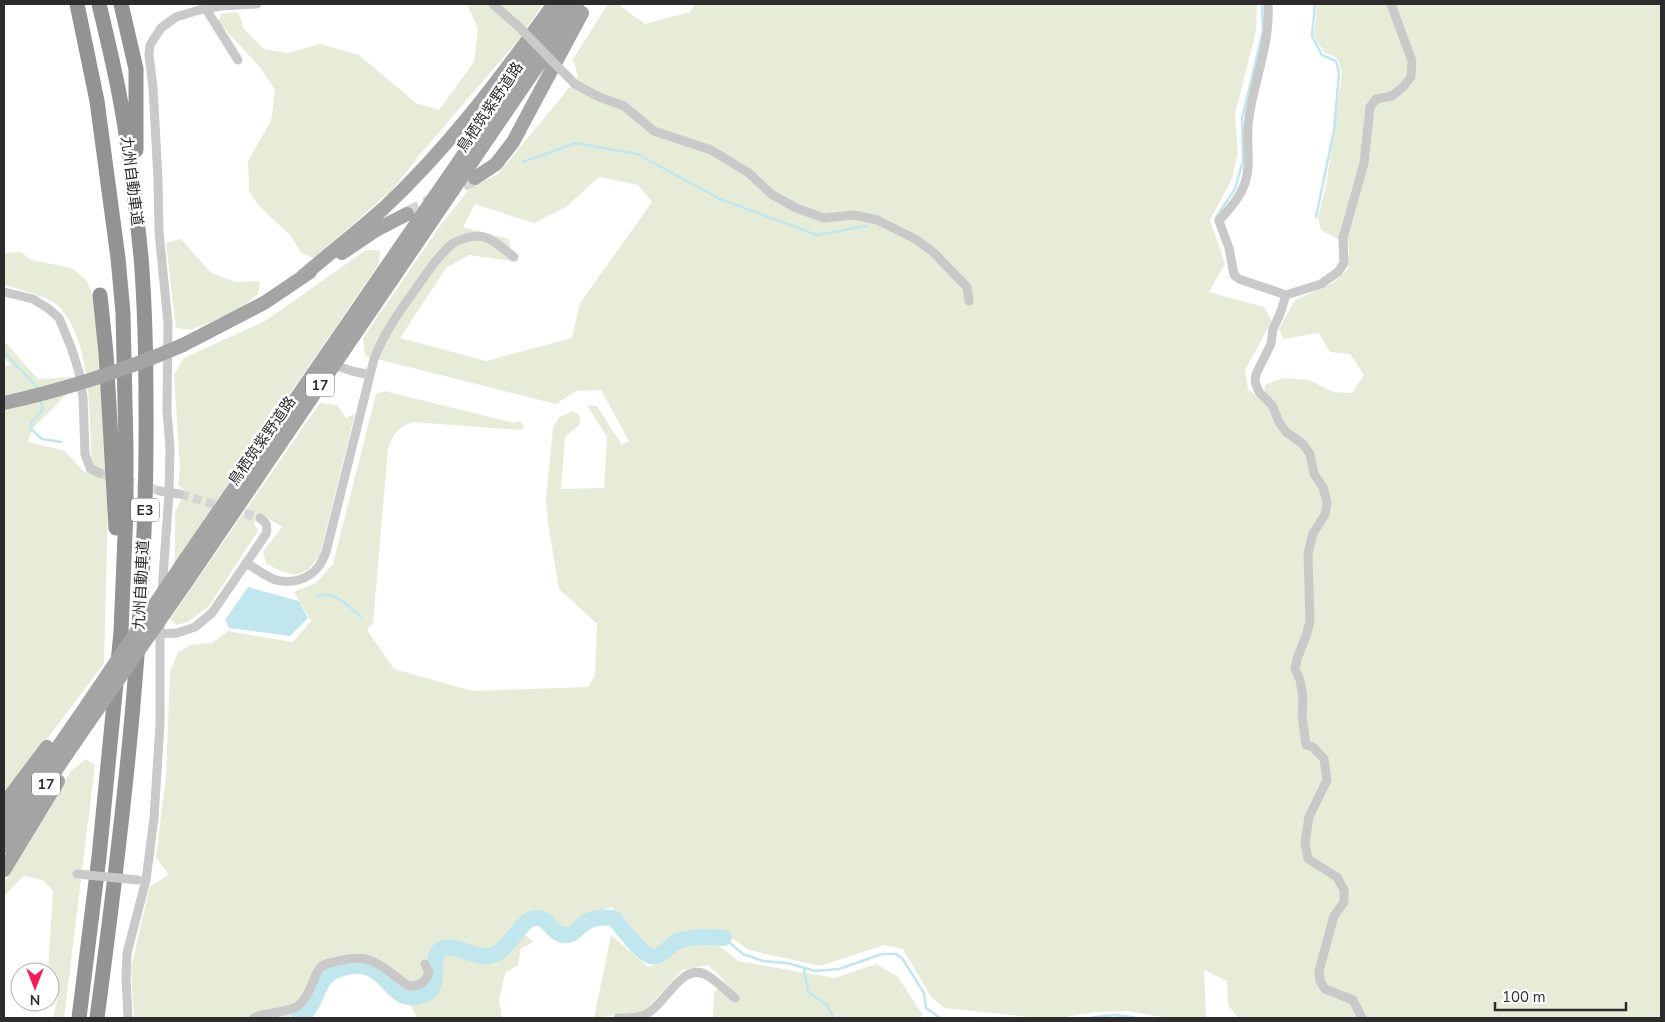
<svg xmlns="http://www.w3.org/2000/svg" width="1665" height="1022" font-family="'Nunito Sans','Noto Sans JP',sans-serif">
  <style>
    .green { fill: #e7ecd8; fill-rule: evenodd }
    .water { fill: #c2e6ee }
    .lines { fill: none; stroke-linecap: round; stroke-linejoin: round }
    .stream { stroke: #c2e6ee; stroke-width: 2.5 }
    .river { stroke: #c2e6ee; stroke-width: 16 }
    .minor-tunnel { stroke: #d5d5d5; stroke-width: 9; stroke-dasharray: 9 4.5; stroke-linecap: butt }
    .primary-tunnel { stroke: #d5d5d5; stroke-width: 14; stroke-dasharray: 14 7; stroke-linecap: butt }
    .minor { stroke: #c9c9c9; stroke-width: 9 }
    .primary { stroke: #a4a4a4; stroke-width: 14 }
    .motorway { stroke: #939393; stroke-width: 15 }
    .minor-bridge { stroke: #c9c9c9; stroke-width: 9 }
    .primary-bridge { stroke: #a4a4a4; stroke-width: 14 }
    .labels { text-anchor: middle; stroke-width: 5; stroke-linejoin: round; paint-order: stroke }
    .shield { fill: #fff; stroke: #6b6b6b; stroke-width: 1 }
    .shield-label { font-size: 14px; font-weight: bold; fill: #2c2c2c }
    .street-label { font-size: 15px; fill: #2c2c2c; stroke: #fff }
  </style>
  <rect width="100%" height="100%" fill="#fff"/>
  <path class="green" d="M467,4H543L519,39L422,152L392,190L314,258L301,253L291,236L258,205L249,191L248,161L271,121L275,90L260,67L218,22L221,14L237,12L242,20L243,28L264,49L288,53L320,44L359,55L416,103L439,110L474,62L478,29Z
    M608,4H618L645,24L690,12L695,4H1257L1256,31L1235,114L1238,152L1232,179L1210,220L1225,264L1209,292L1264,307L1272,321L1245,370L1248,389L1264,403L1265,385L1283,378L1309,380L1333,392L1352,393L1364,375L1350,354L1330,352L1319,333L1283,339L1279,329L1295,300L1333,283L1348,269L1349,245L1321,230L1318,217L1326,187L1342,72L1337,58L1325,53L1314,36L1317,4H1661V1018H1238L1228,1005L1227,981L1204,970L1206,1018H1168L1128,1011L1095,1012L1060,1018H1039L944,1008L931,997L903,949L884,945L820,966L749,950L721,931L672,936L660,949H646L612,907L589,914L573,929L559,928L543,911L526,916L504,942L484,954C475,951 456,942 447,943C419,946 447,996 409,993C384,991 388,955 348,965C342,966 335,967 330,970C309,982 317,1011 285,1018H134L131,968L150,886L169,875L156,857L166,775L170,671L178,653L190,645L212,643L228,631L293,642L311,621L294,592L316,583L333,564L376,394L384,391L514,423L517,421L522,423L524,427L521,430L413,422C397,428 394,433 388,449L373,623L367,630L394,669L472,691L588,687L595,675L597,624L559,589L548,523L546,499L553,428L559,417L573,411L580,416V424L565,437L561,489L604,488L607,437L587,405L597,406L622,445L629,441L601,390L576,391L556,404L365,356L363,338L440,226L470,188L498,174L578,77L573,59ZM599,177L638,185L652,202L580,303L572,338L486,361L400,338L446,268L469,255L512,261L509,239L463,227L475,204L534,223L566,207Z
    M181,239L211,273L236,282L260,281L258,294L239,310L191,330L176,328L166,243Z
    M366,250H380L379,264L237,470L175,566V512L186,491L178,485L180,468L174,375L184,358L265,321Z
    M21,252L31,260L72,268L87,281L94,299L102,360L108,503L104,663L54,730L4,794V411L8,409L5,394H4V366L11,365L4,358V341L38,379L72,377L74,387L33,428L28,442L65,451L85,473L92,465C89,418 93,339 57,305C49,297 15,288 4,285V253Z
    M320,403L337,405L346,418L355,413L320,555L308,570L295,575L278,570L266,563L263,552L282,527L263,515L254,522L258,531L209,606L188,622L176,625L170,619Z
    M86,759L95,765L64,1018H53L58,996L50,987V972H48L53,891L43,880L23,876L4,896V883L71,771Z
    M523,933L534,942L521,948L518,965L505,973L499,1001L502,1017L504,1018H417L410,1005L434,998L442,977V959L451,952L486,961L503,953Z
    M611,935L648,967L662,963L679,948L716,943L738,961L835,978L876,964L898,977L922,1014L921,1018H713L714,992L725,981L708,965L682,970L645,1011L594,1018Z"/>
  <path class="water" d="M248,587L299,601L308,618L290,636L229,628L225,620Z"/>
  <g class="lines">
    <path class="stream" d="M1315,4L1312,36L1322,55L1336,61L1339,73L1334,130L1316,217
      M523,162L576,143L637,154L720,199L817,235L866,226
      M1215,219L1235,189L1243,161L1242,119L1263,31L1262,4
      M4,352L36,386L37,389
      M40,399L43,409L31,423V429L42,439L61,442
      M318,596C335,590 349,607 361,617
      M724,938L743,954L763,961L787,963L815,971L839,969L882,954H896L902,958L924,993L926,1008L940,1018
      M804,968L808,992L827,1005L834,1018
      M1090,1018C1104,1015 1122,1014 1136,1018"/>
    <path class="river" d="M299,1018C317,1009 317,977 334,971C387,949 385,1002 416,997C449,992 425,959 442,949C454,942 475,959 489,956C508,953 517,925 531,919C548,912 548,934 566,935C575,935 580,925 588,921C596,917 605,917 614,918C622,928 635,946 645,953C661,965 668,942 681,940C695,937 710,936 724,938"/>
    <path class="minor-tunnel" d="M99,473L160,491
      M180,494L260,518"/>
    <path class="primary-tunnel" d="M407,214L475,178"/>
    <path class="minor" d="M493,4L518,26
      M1268,4C1271,42 1254,80 1249,118C1245,140 1252,162 1245,183C1240,198 1229,209 1219,221L1229,248L1234,275L1239,279L1286,295L1321,284L1338,272L1344,263L1343,238L1364,163L1370,107L1376,99L1392,96L1403,87L1411,77L1412,61L1391,4
      M206,9L238,60
      M568,77L575,84L599,97L624,106L654,131L711,150L749,173L771,194L796,208L824,218L854,215L877,220L917,240L933,252L967,287L969,301
      M4,292L33,299L49,309L59,318L71,347L79,372L83,397L85,454L90,468L99,473
      M1286,295L1280,314L1273,329L1271,344L1256,374L1255,382L1259,392L1272,405L1279,422L1286,432L1303,444L1310,454L1314,474L1323,487L1327,503L1325,515L1313,533L1308,554L1310,621L1306,636L1297,659L1295,669L1300,680L1303,698L1302,715L1306,745L1313,747L1324,759L1327,780L1309,817L1305,843L1308,859L1337,877L1344,890V902L1334,916L1319,971L1320,981L1325,989L1353,1000L1362,1018
      M334,365L352,371L370,375
      M160,491L180,494
      M246,563C255,568 264,575 273,579C289,585 309,580 319,566C322,562 324,557 326,552L374,359C385,330 404,305 422,280C431,267 440,254 452,244C458,240 470,236 478,236C492,237 503,249 514,257
      M162,591L169,493L170,448L167,411L168,323L159,232L158,179L153,87L149,55L150,45L161,28L176,17L199,10L220,6L257,4
      M159,634L177,633L195,627L212,613L266,534C268,526 267,523 260,518
      M128,1018L126,978L127,953L146,880L154,818L160,724V622
      M254,1018L258,1016C269,1013 287,1012 296,1007C309,999 311,983 318,971C322,963 330,963 338,961C372,952 381,966 407,985C418,988 425,983 429,973L425,964
      M618,1018C625,1018 634,1018 641,1016C664,1011 681,958 708,976C718,982 726,991 735,998"/>
    <path class="primary" d="M475,178L496,164L513,142L582,13
      M342,253L376,230L407,214
      M302,277C329,254 357,232 384,208C447,149 500,79 550,9
      M183,345L264,303L310,272
      M185,560L506,93L563,4
      M185,584L555,40L577,4
      M4,804L47,747
      M4,825L87,705
      M4,846L88,723
      M4,870L58,781"/>
    <path class="motorway" d="M77,4L97,101L118,258L123,313L126,447V511L121,632L99,857L79,1018
      M121,4L136,69V150
      M100,295L106,353L116,528
      M97,1018C124,815 148,610 146,405C146,356 145,306 141,257C136,206 130,154 121,104C115,70 107,37 99,4"/>
    <path class="minor-bridge" d="M518,26L568,77
      M77,874L138,880"/>
    <path class="primary-bridge" d="M4,403C68,389 123,371 183,345
      M87,705L185,560
      M88,723L185,584"/>
  </g>
  <g class="labels">
    <g class="shield">
      <rect x="306" y="373.5" width="28" height="23" rx="4"/>
      <rect x="131" y="498.5" width="28" height="23" rx="4"/>
      <rect x="32" y="772.5" width="28" height="23" rx="4"/>
    </g>
    <g class="shield-label">
      <text x="320" y="390">17</text>
      <text x="145" y="515">E3</text>
      <text x="46" y="789">17</text>
    </g>
    <g class="street-label">
      <text transform="translate(490 107) rotate(-56)" y="5">鳥栖筑紫野道路</text>
      <text transform="translate(132 181) rotate(83)" y="5">九州自動車道</text>
      <text transform="translate(262 441) rotate(-55)" y="5">鳥栖筑紫野道路</text>
      <text transform="translate(141 585) rotate(-87)" y="5">九州自動車道</text>
    </g>
  </g>
  <rect width="1665" height="1022" fill="none" stroke="#2c2c2c" stroke-width="10"/>
  <g transform="translate(35 987) rotate(180)"><circle r="24" fill="#ffffff" stroke="#ababab"/>
  <path d="M0-4L9 19L0 12L-9 19Z" fill="#f41d58"/>
  <text y="-8" font-size="14" font-weight="bold" text-anchor="middle" fill="#2c2c2c">N</text>
  </g>
  <path d="M1495 1002v8h131v-8" fill="none" stroke="#2c2c2c" stroke-width="2.5"/>
  <text x="1502" y="1002" font-size="15" fill="#2c2c2c" stroke="#ffffff" stroke-width="4" paint-order="stroke">100 m</text>
</svg>
